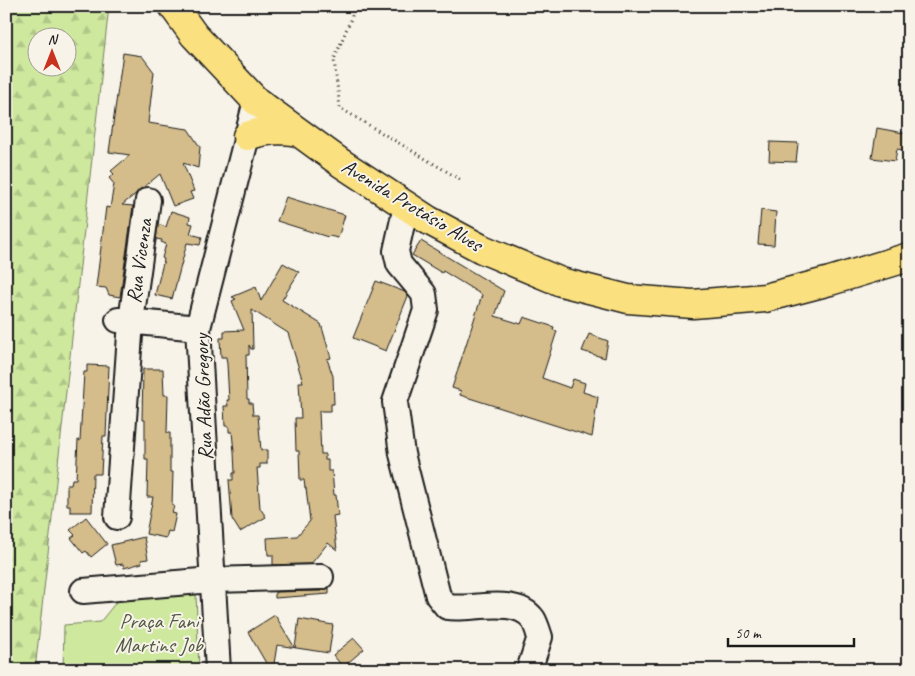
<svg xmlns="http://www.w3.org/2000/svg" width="915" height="676" font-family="Caveat,sans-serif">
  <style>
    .forest { fill: url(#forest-firs); stroke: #75825d; fill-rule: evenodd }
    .green { fill: #cee89e; stroke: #75825d }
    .building { fill: #d4bc8b; stroke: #1c1c1c }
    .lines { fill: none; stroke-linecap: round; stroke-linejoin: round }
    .minor-casing { stroke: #1c1c1c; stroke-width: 28 }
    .major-casing { stroke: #1c1c1c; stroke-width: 31 }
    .path { stroke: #1c1c1c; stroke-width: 3; stroke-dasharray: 1 4; stroke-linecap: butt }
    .minor { stroke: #f7f3e8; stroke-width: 24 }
    .major { stroke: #fbe080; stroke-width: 28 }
    .labels { text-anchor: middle; stroke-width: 4; stroke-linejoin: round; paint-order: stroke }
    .street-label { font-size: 21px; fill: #1c1c1c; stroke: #f7f3e8 }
    .park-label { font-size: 21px; fill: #515943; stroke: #f7f3e8 }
  </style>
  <defs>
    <pattern id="forest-firs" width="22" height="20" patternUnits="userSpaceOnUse" patternTransform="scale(1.25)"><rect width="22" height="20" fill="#cee89e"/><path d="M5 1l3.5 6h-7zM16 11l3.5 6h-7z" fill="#b0c688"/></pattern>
  </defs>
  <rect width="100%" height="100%" fill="#f7f3e8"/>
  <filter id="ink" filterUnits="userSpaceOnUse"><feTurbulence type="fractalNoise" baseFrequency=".02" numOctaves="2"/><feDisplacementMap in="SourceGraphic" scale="10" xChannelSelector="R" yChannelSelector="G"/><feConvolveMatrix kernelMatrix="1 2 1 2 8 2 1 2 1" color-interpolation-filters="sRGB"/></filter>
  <g filter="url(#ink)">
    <path class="forest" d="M6,6H109L35,670H6V233L12,231L6,220ZM38,38H68V68H38Z"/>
    <path class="green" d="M196,593L199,670H63L64,625L100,622L117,601Z"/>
    <path class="building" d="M123,53L142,56L154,72L148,123L188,129L200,147L198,168L183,163L194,191L190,192L193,199L173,206L160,174L122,205L133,206L120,297L109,295L106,288L96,287L106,207L110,208L114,184L109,178L114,174L111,171L130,155L109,152Z
      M877,128L909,134V151L897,149L895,161L872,158Z
      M770,142L798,143L796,162L769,161Z
      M286,197L345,215L338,238L329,236L328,237L277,221Z
      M761,210L776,212L774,245L758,244Z
      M171,211L190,217L189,223L193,224L190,234L202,237L200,245L187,243L172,299L155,295L164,259L162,258L166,244L161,242L162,240L156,239L158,224L166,227Z
      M421,241L504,291L495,316L521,324L524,317L554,327L553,330L557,331L542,378L570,388L573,379L585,383L583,392L598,397L592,437L460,395L461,391L452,388L482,295L443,271L442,273L412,255Z
      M283,263L299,272L282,300L321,324L331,358L327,359L333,376L334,404H331V411H319L321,454H325V460H328V471H332L334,495H336L338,515L333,516L337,550L328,543L311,564L273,565V555H268L267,538L297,536L310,521L306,488H305L304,480H300L299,451H296L295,418H301L299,382H303L288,333L252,310L253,349H251L249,345V355H246L247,399H249V403H252L253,415H258L261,450H267V464H260V468H257L260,508L266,517L240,532L232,519L229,480H233V473H235L234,452L232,432H229V426H225L224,406H228L227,400H229L227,364L226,357H221L220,338H224V331L244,330L232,301L236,299L232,297L256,287L261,301Z
      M376,281L405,292L408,296L386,351L353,338Z
      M589,334L608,341L605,358L582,351Z
      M87,365L109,366L106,436H103L101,474H93L92,512H70V505H67V485H71L72,479H76L78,440L80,441L84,372H87Z
      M143,369H163L164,395H168L167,433H170V472H173L172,505L174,506L172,513L176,514L172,532L168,531L166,538L146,534L153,497H147L148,459H145V420H142Z
      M86,517L107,544L91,557L86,551L83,553L71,538L75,535L70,530Z
      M144,537L148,559L141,560L142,563L124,568L123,564L116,565L111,545Z
      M329,588V594L275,598V592L321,591Z
      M275,615L295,648L299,619L333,625L329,653L277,645L273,670H270L248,632Z
      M354,638L364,649L343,667L333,655Z"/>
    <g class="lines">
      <g class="minor-casing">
        <path id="minor" d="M406,206L396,251L399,264L424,294L426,310L395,402L402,454L438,596L447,607C470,611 516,595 533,619C536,624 538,631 540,637L529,670
          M118,320L198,328
          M117,517L131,321L148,200
          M83,591L212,580L321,577
          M218,670L198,328L256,101"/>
      </g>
      <g class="major-casing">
        <path id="major" d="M173,6L194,35L256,101L341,163L428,220L482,249L561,282L628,299L693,304L765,298L830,281L909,257
          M247,136C265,130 279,129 298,132"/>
      </g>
      <path class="path" d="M356,6L334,60L340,108L461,180"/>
      <use href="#minor" class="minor"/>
      <use href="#major" class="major"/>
    </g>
  </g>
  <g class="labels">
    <g class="street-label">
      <text transform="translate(412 205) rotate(31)" y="7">Avenida Protásio Alves</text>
      <text transform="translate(139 261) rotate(-82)" y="7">Rua Vicenza</text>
      <text transform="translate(203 397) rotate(-92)" y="7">Rua Adão Gregory</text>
    </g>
    <g class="park-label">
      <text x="159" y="628">Praça Fani<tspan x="159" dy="24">Martins Job</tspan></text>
    </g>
  </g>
  <rect width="915" height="676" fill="none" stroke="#f7f3e8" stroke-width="25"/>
  <rect x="12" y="12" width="890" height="651" fill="none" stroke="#1c1c1c" stroke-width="2" filter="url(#ink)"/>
  <g transform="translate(52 52)"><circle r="24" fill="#f7f3e8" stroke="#9f9d96"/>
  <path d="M0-4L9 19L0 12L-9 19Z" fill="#c8321e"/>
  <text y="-8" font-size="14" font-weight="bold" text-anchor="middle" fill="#1c1c1c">N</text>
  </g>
  <path d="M728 638v8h126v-8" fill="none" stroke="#1c1c1c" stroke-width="2.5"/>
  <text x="735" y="638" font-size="15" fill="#1c1c1c" stroke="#f7f3e8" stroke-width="4" paint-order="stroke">50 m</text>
</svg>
